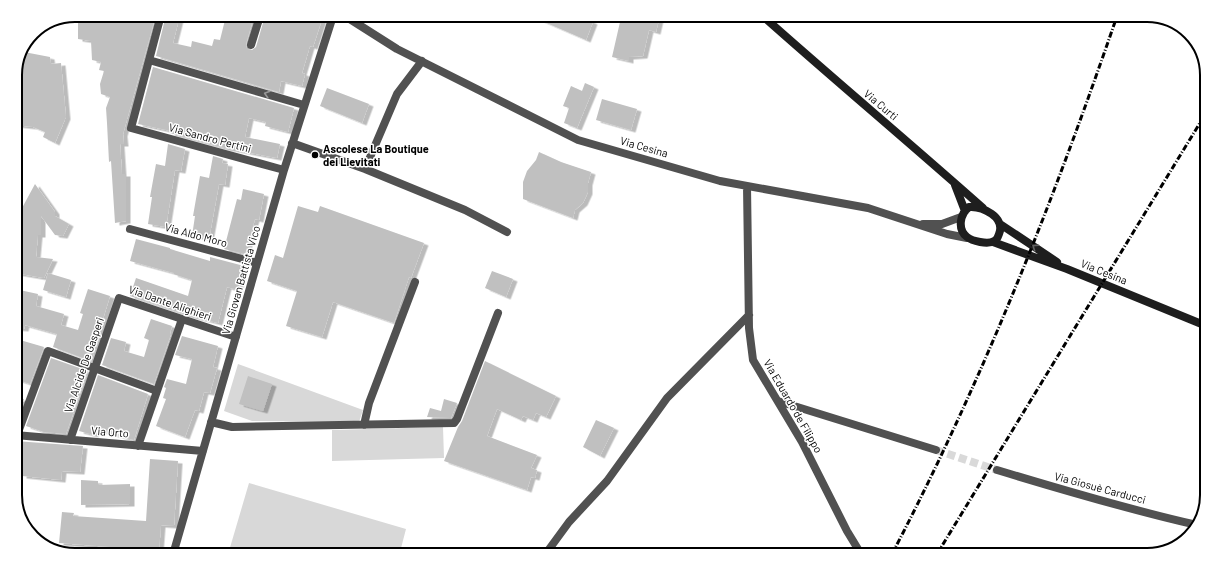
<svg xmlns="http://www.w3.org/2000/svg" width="1222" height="570" font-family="Barlow,sans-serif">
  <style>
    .green { fill: #d8d8d8 }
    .building { fill: #c0c0c0; filter: url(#shadow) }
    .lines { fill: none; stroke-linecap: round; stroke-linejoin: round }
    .street-tunnel { stroke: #d9d9d9; stroke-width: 8; stroke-dasharray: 8 4; stroke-linecap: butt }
    .street { stroke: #515151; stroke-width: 8 }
    .secondary { stroke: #1e1e1e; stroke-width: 8 }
    .rail { stroke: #000; stroke-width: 3; stroke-dasharray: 6 2 1 2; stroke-linecap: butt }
    .oneway { stroke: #979797 }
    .oneway2 { stroke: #626262 }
    .poi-dot { fill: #000; stroke: #fff; stroke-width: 1.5 }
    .labels { text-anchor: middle; stroke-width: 3; stroke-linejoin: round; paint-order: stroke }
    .street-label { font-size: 11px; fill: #000; stroke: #fff }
    .poi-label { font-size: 11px; font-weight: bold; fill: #000; stroke: #fff; text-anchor: start }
    .rim { fill: none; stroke: #000; stroke-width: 2 }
  </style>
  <defs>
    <filter id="shadow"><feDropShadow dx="4.5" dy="2.5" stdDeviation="0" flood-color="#0004"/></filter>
  </defs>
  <rect width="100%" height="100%" fill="#fff"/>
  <path class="green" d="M238,364L363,410L359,422L252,421L224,411Z
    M443,427L444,458L332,461V430Z
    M249,483L406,529L400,552L229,551Z"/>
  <path class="building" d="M78,15H145L155,18L123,134L124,144H120L122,174H126V221L115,223L111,161L109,162L107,123L106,108L110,97L101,94L100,84L104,71L99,70L101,62L92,60L91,41L78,39Z
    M166,15H180L173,43L191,47L192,41L212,46L214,39L220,40L226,16H254L246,44L247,49L252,50L256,47L265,16H323L313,47L310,46L302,73L305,74L302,86L281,81L279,92L156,56Z
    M533,17H582L593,22L586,40Z
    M648,17L659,19L656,32L649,30L643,56L629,57V61L612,57L620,22L648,20Z
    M24,52L50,57L51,64L61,63L66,117L55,143L43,137L45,132L33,127L15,125V71Z
    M153,67L294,108L288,132L265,126L266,122L249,118L245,137L280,144L277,158L225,148L170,133L171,131L138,124Z
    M585,83L594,87L577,128L564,123L569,108L563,106L571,86L582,91Z
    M327,88L369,104L362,123L320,106Z
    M602,99L637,109L631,130L596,120Z
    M168,144L185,149L181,171L175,170L166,227L148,224L152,197H150L156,164L165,166Z
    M539,152L561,162L591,172L588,183V192L583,203L575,210L573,218L523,199V182L527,171L536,160Z
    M213,156L223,159L222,163L228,164L225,185L219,184L209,239L192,236L195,216H193L200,176L209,178Z
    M35,184L55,212V216L69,224L63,236L55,235L41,216V235H38L36,257L53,259L44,278L15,273V221Z
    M243,189L264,194L259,220L255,219L245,254L224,249L237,199L241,200Z
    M298,206L318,212L320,206L424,243L411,278L409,277L394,323L333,302L322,337L286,326L297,291L267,281L275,255L283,258Z
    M136,239L170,248V249L210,261V257L244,266L238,290L227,287L218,323L190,316L130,296L136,278L188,296L192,280L173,274L174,273L130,261Z
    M492,271L513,279L506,297L485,288Z
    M48,273L71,280L66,297L43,290Z
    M15,289L38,294L36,306L64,314L61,325L78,330L83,314L80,313L88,289L110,296L98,335L100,336L91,361L53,347L57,334L25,325L24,329L15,328L18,300L15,299Z
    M151,319L172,326L170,333L171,334L154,384L102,365L111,338L126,342L124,351L144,357L149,340L144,338Z
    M182,336L218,346L213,367L217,368L210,393L204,392L199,411L195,410L185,437L156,426L166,399L163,398L166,388L164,387L167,379L186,384L192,359L175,355Z
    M20,340L44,347L30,384L15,379V356Z
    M51,358L88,371L66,434L44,432L26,426Z
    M485,361L556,396L546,417L536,413L533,420L523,416L521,420L497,409L487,436L537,455L531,468L537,470L535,478L531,477L527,490L444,461L458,427L462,421Z
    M98,375L148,394L134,440L96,430L94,435L79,431Z
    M248,376L272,384L263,411L239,404Z
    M15,398L24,399L15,424Z
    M444,399L457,403L451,418L427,417L430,408L441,411Z
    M596,420L614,428L600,456L583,447Z
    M15,441L83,446L80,472L62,471L61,480L22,476L23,467L15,466Z
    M150,459L178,461L174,526L161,525L159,551L110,549V547L59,543L62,512L74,513L73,516L146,521Z
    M81,480L98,481V485L130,484V504L81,505Z"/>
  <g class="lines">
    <path class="street-tunnel" d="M936,450L997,470"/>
    <path class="street" d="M161,15L131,128L284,170
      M345,16L397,49L578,140L720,181L868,208L947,234L967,238
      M251,45L260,16
      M149,60L304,105
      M292,143L365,169L465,210L507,232
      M365,169L397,94L422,61
      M747,186L749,328L753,360L802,442L847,531L861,554
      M923,224H942L961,217
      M130,229L257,263
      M778,401L936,450
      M211,422L232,427L454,423L457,419L498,313
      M364,425L369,403L415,282
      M15,435L203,451
      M17,435L48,351L157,391
      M70,440L119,298L236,337
      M138,446L182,319
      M997,470C1063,490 1130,510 1197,525
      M174,551L284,170L333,16
      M547,552L569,522L607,481L667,398L749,315"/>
    <path class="secondary" d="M765,18C837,82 911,144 983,208
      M955,185L965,211
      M969,207C982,206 1006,217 999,234C998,237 997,240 994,241C988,245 972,241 967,237C957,229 960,214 969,207Z
      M1000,224L1057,262
      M993,242L1067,269L1204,325"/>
    <path class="rail" d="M892,554C982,382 1053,202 1116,19
      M937,554L1206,113"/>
  </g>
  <defs><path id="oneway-chevron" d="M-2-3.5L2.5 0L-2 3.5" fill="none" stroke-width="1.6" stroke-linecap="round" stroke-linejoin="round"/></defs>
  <use class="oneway" href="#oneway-chevron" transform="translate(267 94) rotate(-163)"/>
  <use class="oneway2" href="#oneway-chevron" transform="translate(1035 247) rotate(-146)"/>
  <circle class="poi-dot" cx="315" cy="155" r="4"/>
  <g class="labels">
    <g class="street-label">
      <text transform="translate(881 105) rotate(40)" y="4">Via Curti</text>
      <text transform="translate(210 138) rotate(15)" y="4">Via Sandro Pertini</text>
      <text transform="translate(644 147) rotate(16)" y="4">Via Cesina</text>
      <text transform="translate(196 235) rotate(15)" y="4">Via Aldo Moro</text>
      <text transform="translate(1104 272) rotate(22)" y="4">Via Cesina</text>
      <text transform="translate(241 280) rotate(-74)" y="4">Via Giovan Battista Vico</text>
      <text transform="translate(170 303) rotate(19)" y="4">Via Dante Alighieri</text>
      <text transform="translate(84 365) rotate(-71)" y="4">Via Alcide De Gasperi</text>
      <text transform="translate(793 406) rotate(60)" y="4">Via Eduardo de Filippo</text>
      <text transform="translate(110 432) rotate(5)" y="4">Via Orto</text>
      <text transform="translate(1100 488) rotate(15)" y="4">Via Giosuè Carducci</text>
    </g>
    <g class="poi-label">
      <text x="323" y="153">Ascolese La Boutique<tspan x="323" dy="13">dei Lievitati</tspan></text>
    </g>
  </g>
  <path d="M0 0H1222V570H0ZM75 22H1147A53 53 0 0 1 1200 75V495A53 53 0 0 1 1147 548H75A53 53 0 0 1 22 495V75A53 53 0 0 1 75 22Z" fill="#fff" fill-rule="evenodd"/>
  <path class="rim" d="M75 22H1147A53 53 0 0 1 1200 75V495A53 53 0 0 1 1147 548H75A53 53 0 0 1 22 495V75A53 53 0 0 1 75 22Z"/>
</svg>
